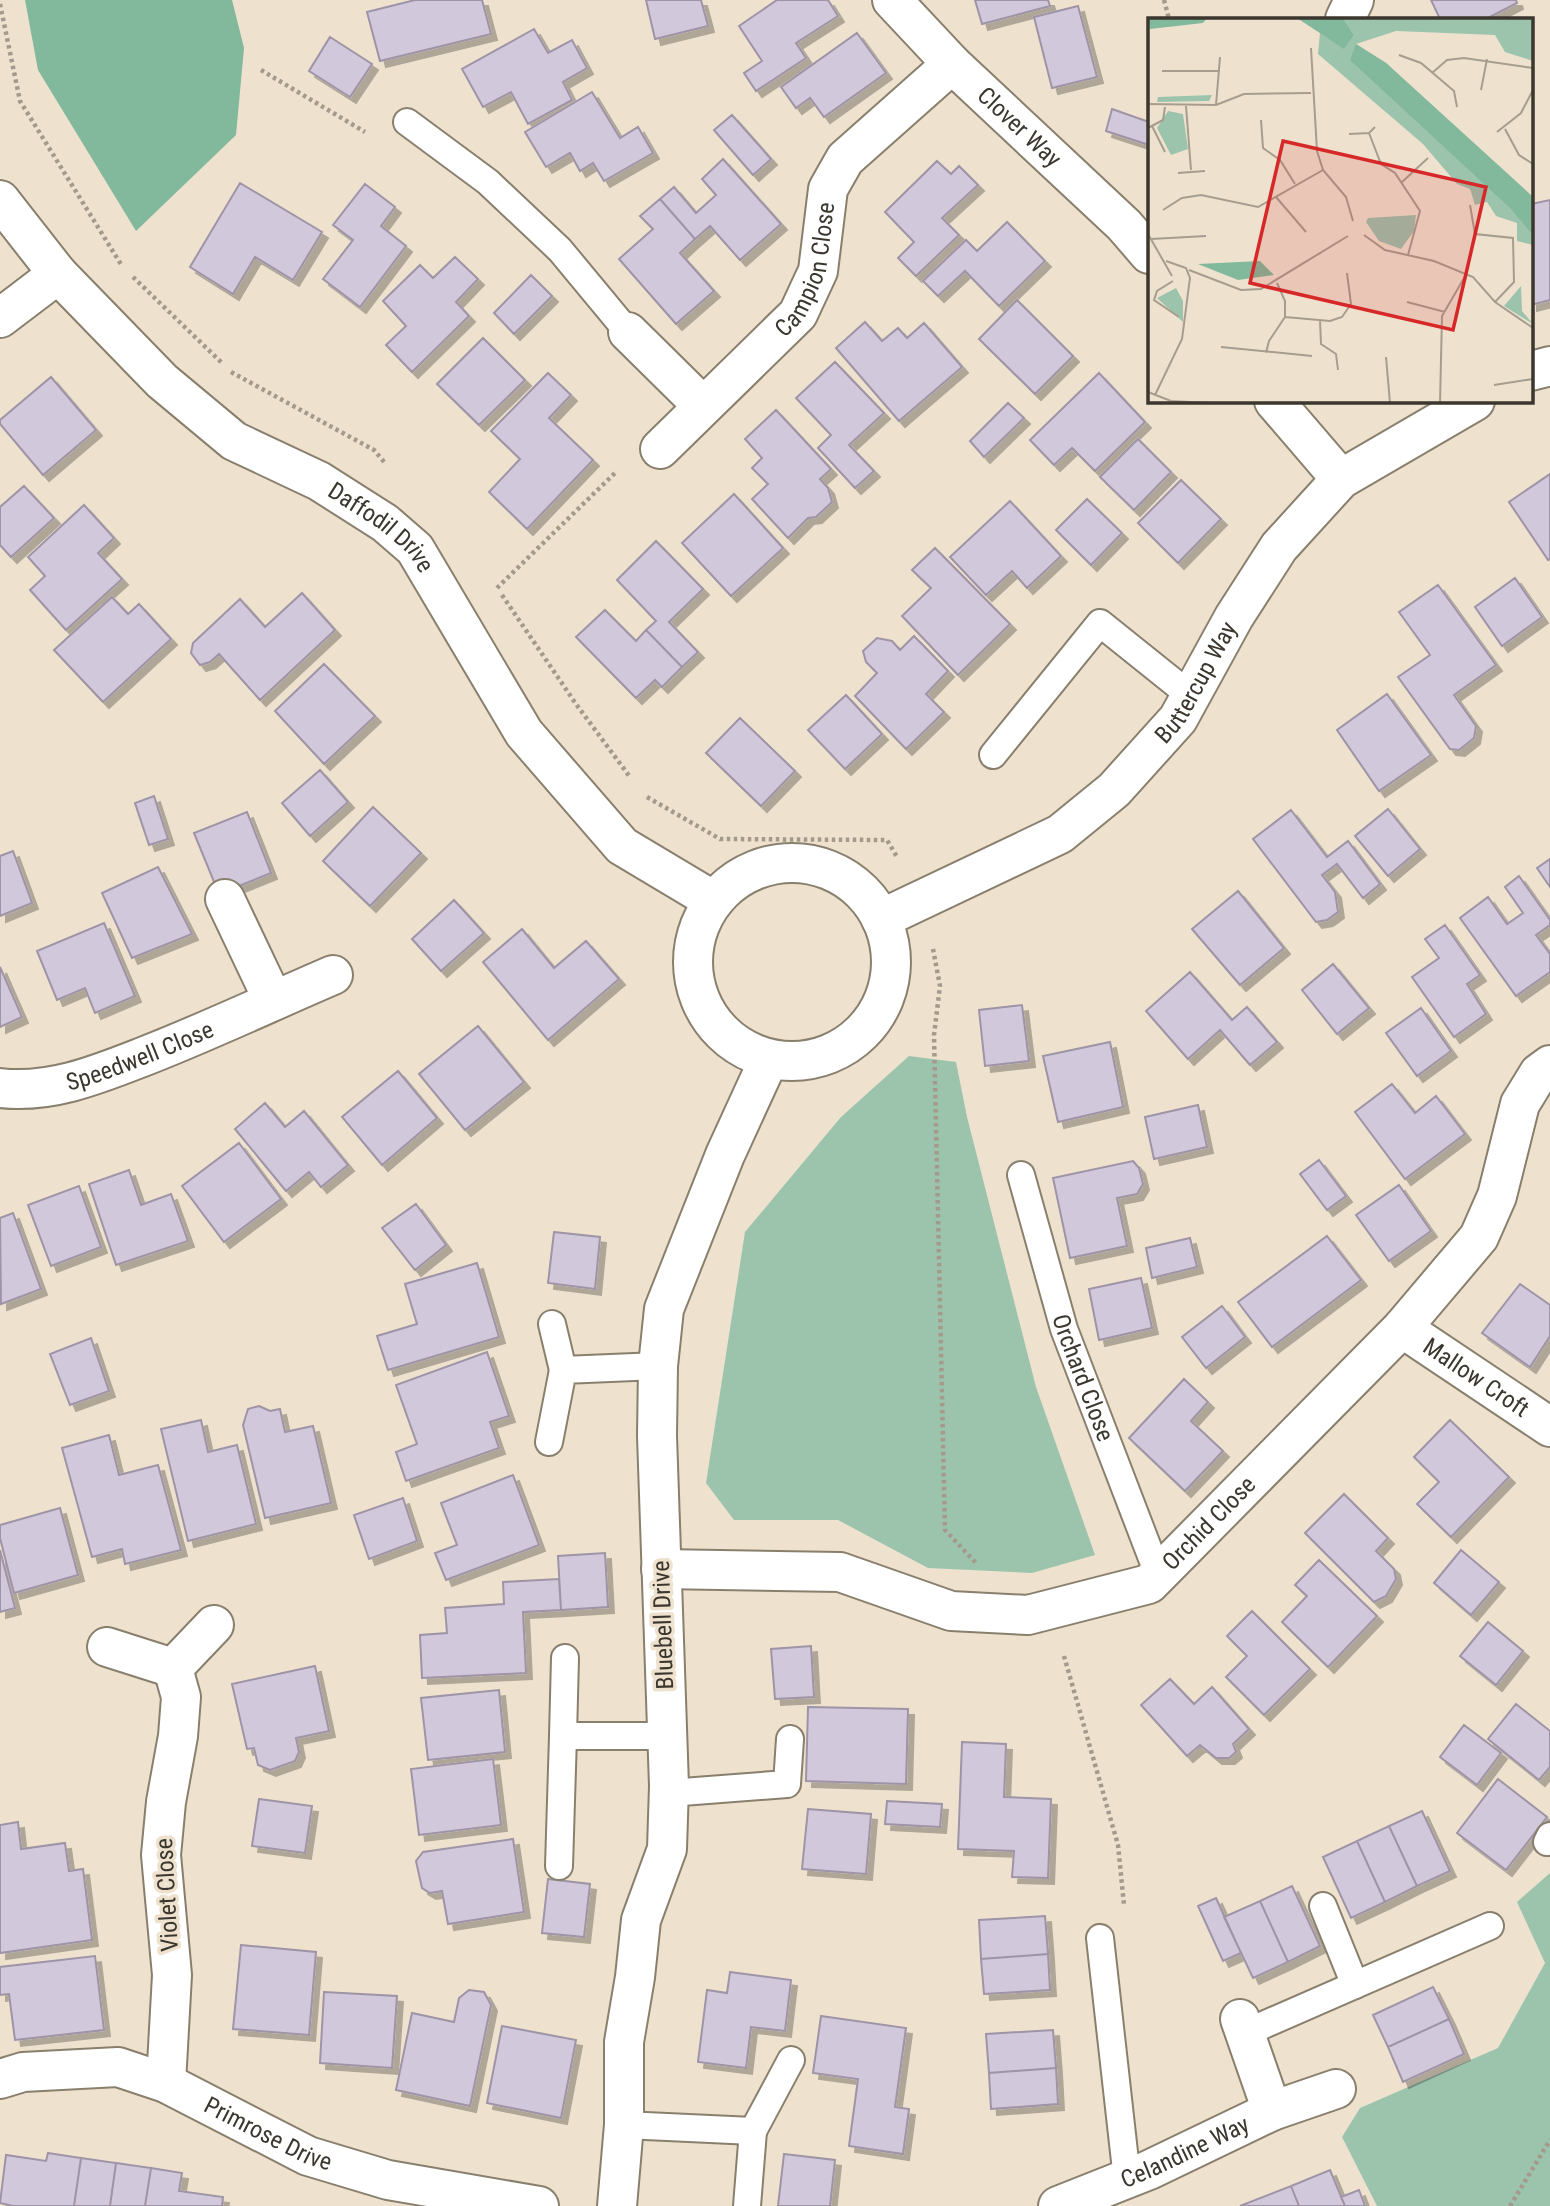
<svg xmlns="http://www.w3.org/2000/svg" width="1550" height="2206" font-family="'Roboto Condensed',sans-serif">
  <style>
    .green { fill: #9cc4ad }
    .forest { fill: #82b89b }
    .building { fill: #d2c8db; stroke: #9e94a6; stroke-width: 2; filter: url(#shadow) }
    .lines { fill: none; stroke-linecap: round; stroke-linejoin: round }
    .service-casing { stroke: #897f6d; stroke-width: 30 }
    .minor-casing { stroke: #897f6d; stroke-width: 42 }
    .path { stroke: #a39a8c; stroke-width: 4.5; stroke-dasharray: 3.5 3.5; stroke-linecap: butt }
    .service { stroke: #fff; stroke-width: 26 }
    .minor { stroke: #fff; stroke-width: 38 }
    .labels { text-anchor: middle; stroke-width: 7; stroke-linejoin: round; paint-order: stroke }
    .street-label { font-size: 24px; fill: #3b362e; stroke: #eee2cf }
    .inset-road { fill: none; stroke: #a69d8f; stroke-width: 2 }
    .view { fill: #d62828; fill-opacity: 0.15; stroke: #d62828; stroke-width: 3.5 }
    .inset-edge { fill: none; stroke: #3b362e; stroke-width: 3.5 }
  </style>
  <defs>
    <filter id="shadow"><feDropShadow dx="6" dy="6" stdDeviation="0" flood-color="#0004"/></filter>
  </defs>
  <rect width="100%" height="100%" fill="#eee2cf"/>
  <path class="green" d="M909,1056L956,1062L967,1117L1036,1387L1095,1555L1032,1573L928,1568L838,1520H734L706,1483L745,1232L841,1117Z
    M1550,1873V2206H1377L1342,2137L1360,2108L1498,2048L1545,1963L1517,1902Z"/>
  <path class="forest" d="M25,0H232L244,48L236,135L136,231L38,70Z"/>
  <path class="building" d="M415,0H482L491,34L380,61L367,12Z
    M646,0H701L708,26L655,39Z
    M777,0H828L838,16L796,43L806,58L756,91L744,73L762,61L739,26Z
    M975,0H1048L1050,6L982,24Z
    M1431,0H1516L1517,3L1486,19H1440Z
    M1078,6L1097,77L1052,88L1034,17Z
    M534,29L548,53L572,40L587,68L563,82L572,100L528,124L511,92L483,107L462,69Z
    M857,33L886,73L824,117L810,98L796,108L781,87Z
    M330,37L372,64L350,97L309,71Z
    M592,92L620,138L638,127L653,153L604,181L593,163L580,171L570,153L546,167L525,132Z
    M1112,109L1149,122V145L1106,131Z
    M732,115L771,159L753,175L714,130Z
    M723,159L781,224L740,260L710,226L695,239L660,199L674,187L696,213L716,195L702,179Z
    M937,161L951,174L959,166L978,185L942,218L959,235L916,276L898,258L914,242L885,212Z
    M240,183L322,232L293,280L255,257L233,294L190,267Z
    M365,184L395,207L381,226L406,246L360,307L323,279L353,240L333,225Z
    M660,199L695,239L680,253L714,291L676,324L619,259L653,229L640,216Z
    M1550,200V300L1531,305V204Z
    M1007,222L1045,261L999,306L965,271L938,296L923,281L966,240L977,251Z
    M455,257L478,279L456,302L469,316L412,372L386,345L406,326L383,301L420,265L433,278Z
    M531,275L552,296L514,334L494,313Z
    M1017,300L1073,356L1035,394L979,339Z
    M865,322L882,341L898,328L907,338L924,323L962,367L899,421L836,348Z
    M483,338L525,380L479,425L437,384Z
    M835,362L884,413L849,445L874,471L855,488L818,448L831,435L796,398Z
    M548,373L571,395L549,418L593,460L527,529L489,492L520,459L491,431Z
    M1099,373L1145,422L1095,471L1072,448L1054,465L1030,440Z
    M51,377L96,430L43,475L0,424V420Z
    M1008,403L1024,418L984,457L970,441Z
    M776,410L831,469L820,479L828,488L832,502L816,517L808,518L788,538L752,499L768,484L752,468L762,458L745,439Z
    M1138,439L1171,472L1134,510L1100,477Z
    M1550,474V558L1548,560L1509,502Z
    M1181,480L1221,519L1178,563L1138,523Z
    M24,486L54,518L11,557L0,545V507Z
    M734,494L783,548L731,596L682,543Z
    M1087,499L1122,533L1091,565L1056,530Z
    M1010,501L1061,556L1027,588L1012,571L986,595L950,557Z
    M84,505L114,538L98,553L122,579L66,630L30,590L45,576L28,557Z
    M656,541L703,589L669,622L698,652L682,667L646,630L656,621L617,580Z
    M935,548L1010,624L958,675L902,616L931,588L912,570Z
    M1515,578L1542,617L1502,646L1475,607Z
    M1438,585L1496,665L1454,695L1476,726L1474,738L1459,750L1450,749L1398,677L1430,655L1399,612Z
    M302,593L335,630L260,700L219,654L210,662L200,665L191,653L193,643L240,599L265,627Z
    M112,597L128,614L139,604L171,639L103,702L54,650Z
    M605,610L636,641L646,630L682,667L662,687L655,680L636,698L576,637Z
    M914,636L948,671L926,694L944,712L906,749L855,696L877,673L866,662L863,651L877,638L892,641L900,650Z
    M324,664L375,716L324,764L275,711Z
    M1387,694L1431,755L1379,791L1337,730Z
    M846,695L882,734L845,769L808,730Z
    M740,718L795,771L761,806L706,753Z
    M320,770L348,802L310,836L282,803Z
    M154,796L168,839L149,845L135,803Z
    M373,807L421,853L370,906L323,861Z
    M1388,809L1420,849L1388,876L1355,836Z
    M1291,810L1327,857L1348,841L1380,884L1363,898L1337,864L1322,875L1335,892L1338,912L1327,920L1316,922L1253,839Z
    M247,812L271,873L219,894L194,833Z
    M13,851L32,903L0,916V856Z
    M1550,859V887L1537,868Z
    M158,867L192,934L132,958L102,893Z
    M1519,876L1550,920V925L1536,935L1550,954V972L1516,996L1460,918L1488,897L1507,924L1523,913L1505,887Z
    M1238,891L1284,948L1240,985L1192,929Z
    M454,900L484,933L441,971L412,939Z
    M104,923L135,996L95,1013L85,988L57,1000L37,951Z
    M1445,925L1480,975L1467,984L1486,1014L1454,1037L1412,977L1439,958L1425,939Z
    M522,929L554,968L586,941L619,979L548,1040L483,962Z
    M1333,964L1369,1008L1337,1034L1302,990Z
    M0,967L22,1017L0,1027Z
    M1190,972L1232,1020L1247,1007L1277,1042L1250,1065L1220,1030L1188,1059L1146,1011Z
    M1022,1005L1029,1061L985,1066L979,1010Z
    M1421,1008L1451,1051L1417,1076L1386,1033Z
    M478,1026L524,1082L465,1130L419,1074Z
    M1110,1042L1123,1107L1058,1122L1043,1056Z
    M398,1071L437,1118L382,1165L342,1117Z
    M1392,1084L1415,1113L1436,1096L1465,1134L1405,1179L1355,1112Z
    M265,1103L285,1127L304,1111L348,1165L321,1187L309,1172L286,1191L235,1129Z
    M1198,1105L1207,1147L1154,1159L1145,1117Z
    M239,1143L281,1199L224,1242L182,1186Z
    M1319,1160L1346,1196L1327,1210L1300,1174Z
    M1133,1161L1139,1168L1143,1184L1137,1194L1117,1198L1127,1246L1070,1258L1053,1178Z
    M129,1170L141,1205L171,1194L188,1241L116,1265L89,1184Z
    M1399,1185L1431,1231L1389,1261L1356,1215Z
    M79,1186L101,1247L51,1266L28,1205Z
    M416,1204L446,1245L415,1270L382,1228Z
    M13,1213L41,1289L1,1304L0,1218Z
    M554,1232L600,1237L595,1289L548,1283Z
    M1327,1236L1361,1280L1272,1347L1238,1302Z
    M1190,1238L1197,1267L1152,1278L1146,1248Z
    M477,1263L499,1337L388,1370L377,1336L417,1324L405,1284Z
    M1141,1278L1152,1328L1099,1340L1089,1289Z
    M1520,1284L1550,1305V1336L1530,1367L1482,1333Z
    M1222,1306L1245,1337L1206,1368L1182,1337Z
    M91,1338L109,1391L70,1405L50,1354Z
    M487,1352L509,1416L490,1422L499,1448L406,1481L396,1452L417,1444L396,1385Z
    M1184,1379L1208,1402L1191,1421L1223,1451L1185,1491L1129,1438Z
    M259,1406L270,1411L280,1409L285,1432L313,1426L331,1503L265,1518L243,1425L248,1409Z
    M201,1420L208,1452L237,1445L256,1524L188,1541L161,1429Z
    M1450,1420L1509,1477L1451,1537L1417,1504L1439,1482L1414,1457Z
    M109,1435L119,1475L158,1465L181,1550L125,1564L122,1549L92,1557L62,1448Z
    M513,1475L539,1545L446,1580L435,1553L457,1545L441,1503Z
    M1344,1494L1388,1538L1376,1551L1394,1569L1396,1579L1386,1596L1374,1602L1305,1533Z
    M403,1498L417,1541L369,1559L354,1515Z
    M60,1508L78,1575L14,1593L0,1538V1525Z
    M0,1550L15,1608L0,1612Z
    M1461,1550L1499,1582L1471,1615L1434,1583Z
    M605,1553L608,1607L561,1610L558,1556Z
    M1319,1560L1377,1616L1328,1667L1282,1622L1307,1596L1295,1585Z
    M559,1579L561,1610L523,1612L526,1673L422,1678L420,1635L447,1633L445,1608L504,1604L503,1582Z
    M1252,1611L1310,1669L1264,1715L1226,1677L1247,1656L1227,1636Z
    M1488,1622L1523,1651L1496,1685L1460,1656Z
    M811,1646L814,1697L775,1699L771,1649Z
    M315,1666L329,1731L296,1738L299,1752L295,1761L270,1770L258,1765L254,1748L247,1749L232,1684Z
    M1170,1679L1194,1704L1212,1687L1249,1729L1233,1744L1236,1752L1229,1758H1216L1200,1745L1187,1756L1141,1705Z
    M499,1690L505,1752L428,1760L421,1698Z
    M1516,1704L1550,1731V1767L1539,1780L1488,1739Z
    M808,1707L908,1709L906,1784L806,1781Z
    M1464,1725L1501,1753L1477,1785L1440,1757Z
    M962,1742L1006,1744L1004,1797L1051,1799L1048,1878L1012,1877L1014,1851L958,1849Z
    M493,1759L501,1825L419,1835L411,1769Z
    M1498,1779L1547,1817L1506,1870L1457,1833Z
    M259,1799L312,1806L305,1853L252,1846Z
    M887,1801L942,1804L940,1827L885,1824Z
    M808,1809L871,1814L866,1874L802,1869Z
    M1422,1811L1450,1871L1417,1886L1389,1826Z
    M18,1822L21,1849L65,1843L69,1871L83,1869L92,1940L0,1953V1825Z
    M1389,1826L1417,1886L1385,1902L1357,1841Z
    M513,1839L524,1912L448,1924L442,1891L430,1893L422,1888L416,1861L423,1852Z
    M1357,1841L1385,1902L1351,1918L1323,1857Z
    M548,1879L590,1884L584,1937L542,1933Z
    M1292,1886L1320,1946L1288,1962L1260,1901Z
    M1216,1898L1241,1953L1223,1961L1198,1906Z
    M1260,1901L1288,1962L1253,1978L1224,1917Z
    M1045,1916L1048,1954L981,1959L979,1920Z
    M241,1945L316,1952L309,2035L233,2029Z
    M1048,1954L1050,1990L984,1994L981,1959Z
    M95,1956L104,2030L15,2040L9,1994L0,1995V1967Z
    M730,1972L791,1980L785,2031L751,2027L746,2068L698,2062L707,1990L727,1993Z
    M1433,1987L1449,2019L1388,2047L1373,2015Z
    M469,1990L484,1992L491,2005L470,2106L396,2090L412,2013L454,2022L459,1998Z
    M324,1992L397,1996L392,2068L320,2063Z
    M821,2016L906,2028L895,2107L909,2109L903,2154L849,2146L858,2079L813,2073Z
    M1449,2019L1464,2054L1403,2082L1388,2047Z
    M502,2026L576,2040L561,2118L487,2103Z
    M1053,2030L1056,2068L989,2073L986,2034Z
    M1056,2068L1058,2104L991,2109L989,2073Z
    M48,2153L81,2158L74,2206H13L0,2203L6,2155L46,2161Z
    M784,2154L835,2160L830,2206H778Z
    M81,2158L116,2163L110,2206H74Z
    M116,2163L151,2168L145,2206H110Z
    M151,2168L182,2173L179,2191L223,2197L222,2206H145Z
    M1330,2170L1345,2206H1299L1291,2186Z
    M1291,2186L1299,2206H1240Z
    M1359,2190L1365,2206H1345L1341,2197Z"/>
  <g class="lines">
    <g class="service-casing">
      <g id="service">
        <path d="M407,122L488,182L560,250L628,332"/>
        <path d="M993,755L1100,623L1191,696"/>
        <path id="s1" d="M1021,1175L1064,1329L1158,1574"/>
        <path d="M552,1324L563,1370"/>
        <path d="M549,1442L563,1370L658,1366"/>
        <path d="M563,1736L565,1658"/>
        <path d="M669,1793L787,1784L790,1739"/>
        <path d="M1547,1842L1550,1836"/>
        <path d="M559,1866L563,1736H666"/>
        <path d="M1323,1906L1355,1985"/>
        <path d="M1100,1938L1127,2179"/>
        <path d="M1245,2033L1490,1926"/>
        <path d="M624,2125L753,2131L791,2060"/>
        <path d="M747,2206L753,2131"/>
      </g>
    </g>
    <g class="minor-casing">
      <g id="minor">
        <path id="s2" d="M892,0L952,64L1124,225L1149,254"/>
        <path d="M1345,19L1354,0"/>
        <path id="s3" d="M0,200L58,274L162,381L234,441L319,481L385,523L415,549L524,733L622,846L714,901"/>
        <path d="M0,318L58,274"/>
        <path d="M628,332L703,406"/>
        <path d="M1531,371L1550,366"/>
        <path d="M1274,401L1341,479"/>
        <path id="s4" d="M660,449L798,314L818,271L828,189L845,159L952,64"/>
        <circle cx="792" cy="962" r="99"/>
        <path d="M225,899L273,1000"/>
        <path id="s5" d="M881,919L1060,834L1114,790L1178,719L1234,617L1279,547L1341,479L1475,401"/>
        <path id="s6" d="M0,1088C51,1094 99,1074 145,1056C209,1031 270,1002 333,975"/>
        <path id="s7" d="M1402,1328L1550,1427"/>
        <path id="s8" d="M661,1569L840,1572L951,1611L1028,1615L1149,1584L1402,1328L1479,1237L1497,1196L1520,1104L1539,1073L1550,1065"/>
        <path d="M107,1647L173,1668L214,1625"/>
        <path d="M1240,2019L1272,2111"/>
        <path id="s9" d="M0,2079L23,2072L118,2067L166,2083L308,2156L388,2180L539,2206"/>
        <path d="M166,2083L172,1975L161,1855L166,1802L178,1736L181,1697L173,1668"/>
        <path d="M617,2206L624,2125V2042L635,1977L641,1920L667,1849L669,1786L657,1436L658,1366L664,1309L725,1155L769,1059"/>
        <path id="s10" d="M1058,2206L1149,2170L1272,2111L1336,2089"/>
      </g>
    </g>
    <path class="path" d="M1164,0L1169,19
      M0,4L20,101L122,266
      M261,70L365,132
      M133,277L222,363
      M231,372L374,450L385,463
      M497,588L617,471
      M502,595L576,704L630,777
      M647,797L720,839L887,840L897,857
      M933,949L940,986L934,1035L945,1530L976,1563
      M1064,1656L1118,1845L1124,1905
      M1510,2206L1550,2140"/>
    <use href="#service" class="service"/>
    <use href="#minor" class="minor"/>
  </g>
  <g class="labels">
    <g class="street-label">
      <text dy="8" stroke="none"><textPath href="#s2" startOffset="180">Clover Way</textPath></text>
      <text dy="8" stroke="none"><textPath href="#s4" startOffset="238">Campion Close</textPath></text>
      <text dy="8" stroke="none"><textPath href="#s3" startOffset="509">Daffodil Drive</textPath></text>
      <text dy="8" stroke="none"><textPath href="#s5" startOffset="404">Buttercup Way</textPath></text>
      <text dy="8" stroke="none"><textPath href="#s6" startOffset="145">Speedwell Close</textPath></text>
      <text dy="8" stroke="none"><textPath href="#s1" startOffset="212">Orchard Close</textPath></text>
      <text dy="8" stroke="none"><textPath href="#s7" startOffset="89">Mallow Croft</textPath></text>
      <text dy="8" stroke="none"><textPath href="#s8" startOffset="584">Orchid Close</textPath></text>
      <text transform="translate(663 1625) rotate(-92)" y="8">Bluebell Drive</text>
      <text transform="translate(167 1895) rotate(-93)" y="8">Violet Close</text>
      <text dy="8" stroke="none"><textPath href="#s9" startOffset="284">Primrose Drive</textPath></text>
      <text dy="8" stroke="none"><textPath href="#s10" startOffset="138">Celandine Way</textPath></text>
    </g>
  </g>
  <g transform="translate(1148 18)">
    <rect width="385" height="385" fill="#eee2cf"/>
    <path d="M195,0H385V43L357,34L347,17L248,13L208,26L238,45L385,179V227L369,223V205L348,198L339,184L327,187L322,171L309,166L275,126L170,36L172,15L196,30L206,17ZM64,77L61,83L9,84L10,79ZM20,93L35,96L40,131L23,137L9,110ZM268,197L266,213L253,231L231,223L218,204L220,200ZM373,268L374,293L385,306L356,288ZM28,270L35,283V304L9,280Z" fill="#9cc4ad"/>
    <path d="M0,0H59L55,5L2,11ZM149,0H195L206,17L196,31ZM208,26L238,45L385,179V217L362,190L202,42ZM112,243L126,257L90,262L50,246Z" fill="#82b89b"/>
    <path class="inset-road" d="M163,30L169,133L175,152L198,179L205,203M251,37L273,45L306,73L309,89M14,53H72M284,55L299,42L316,40L385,50M333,72L339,41M0,86L68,87L96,76L163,75M68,87L72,39M38,88L43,152M113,102L115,130L132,142L147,166M4,108L17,134M0,110L15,102L17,89M357,111L371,137L385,146M349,114L373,95L385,72M221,115L233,146L247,155L272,193L260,237M201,116L221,115L227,109M30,155L57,153M254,164L280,140M128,179L158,214M322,187L327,216L365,220L366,264L347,284M15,192L34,180L53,177L110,189L175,152M0,216L24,258M216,217L237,232L286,243L325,259L347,284L385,310M3,221L58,218M41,252L93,272L113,271L200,218M25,263L9,273L6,282L31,299M259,284L297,294M137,299L182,303L194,299L203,286L199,255M172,303L173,326L188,336L190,352M73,329L164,338M118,335L121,323L137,299V283L129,265M238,339L242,385M346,367L385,361M0,374L23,383L62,385M7,377L34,321L42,260L38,250L18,243M292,385L294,298L319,255"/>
    <path class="view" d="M135,123L338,169L305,312L102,265Z"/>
    <rect width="385" height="385" class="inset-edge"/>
  </g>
</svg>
